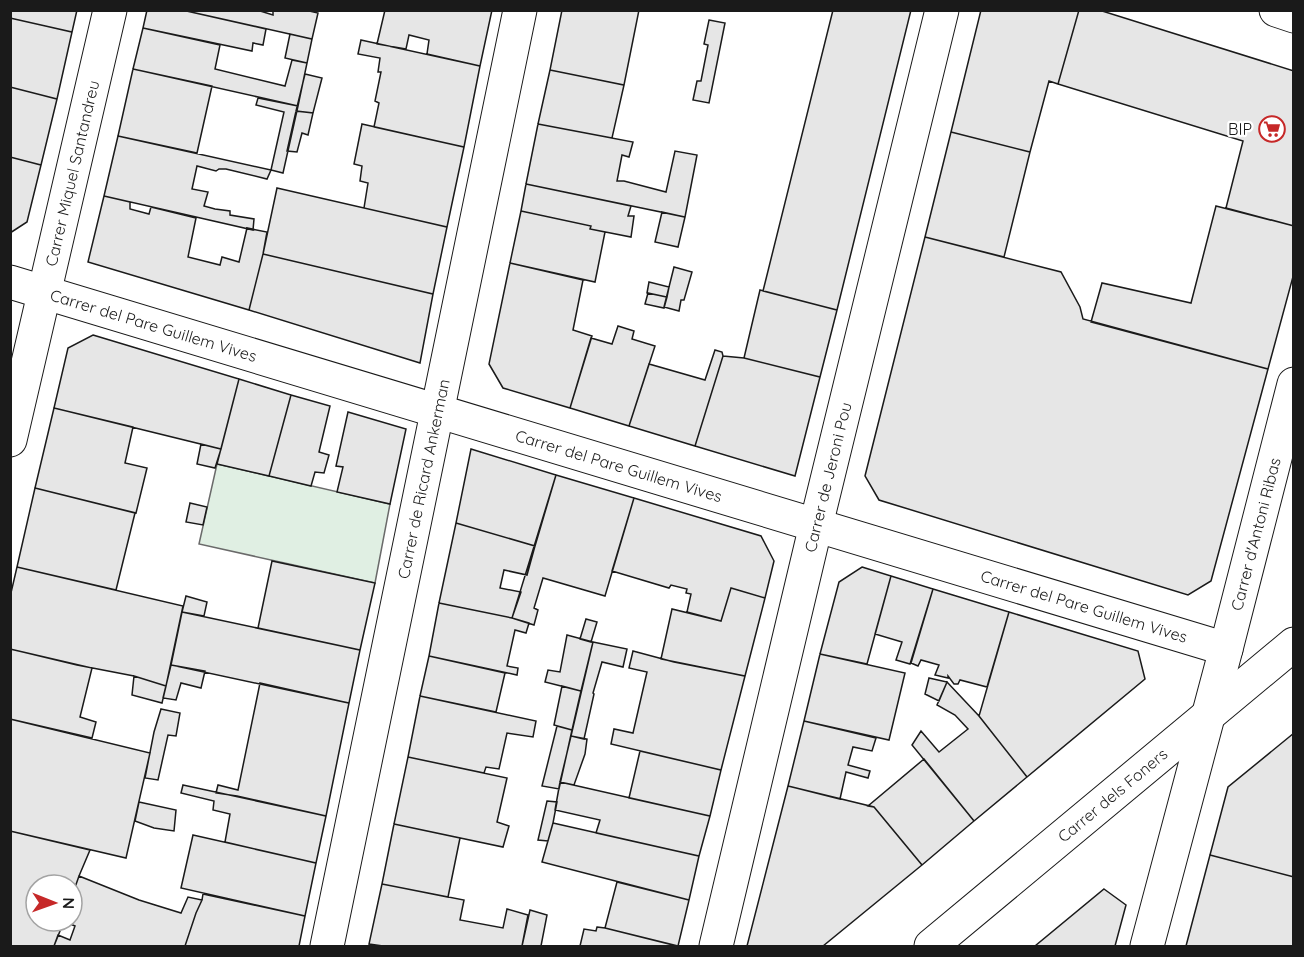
<svg xmlns="http://www.w3.org/2000/svg" width="1304" height="957" font-family="Quicksand,sans-serif">
  <style>
    .green { fill: #e0efe3; stroke: #6a6a6a; stroke-width: 1.5 }
    .building { fill: #e6e6e6; stroke: #1a1a1a; stroke-width: 1.5 }
    .lines { fill: none; stroke-linecap: round; stroke-linejoin: round }
    .street-casing { stroke: #1a1a1a; stroke-width: 35 }
    .secondary-casing { stroke: #1a1a1a; stroke-width: 35 }
    .street { stroke: #fff; stroke-width: 33 }
    .secondary { stroke: #fff; stroke-width: 33 }
    .labels { text-anchor: middle; stroke-width: 4.5; stroke-linejoin: round; paint-order: stroke }
    .poi-label { font-size: 16px; fill: #1a1a1a; stroke: #fff; text-anchor: end }
    .street-label { font-size: 16px; fill: #1a1a1a; stroke: #fff }
  </style>
  <rect width="100%" height="100%" fill="#fff"/>
  <path class="green" d="M217,464L390,504L375,583L199,544Z"/>
  <path class="building" d="M10,10H77L72,32L10,18Z
    M147,10H182L266,29L263,45L253,43L252,51L143,28Z
    M182,10H257L273,15V10H305L318,13L312,39Z
    M385,10H492L480,66L427,54L429,40L409,35L406,49L377,44Z
    M562,10H639L624,85L550,70Z
    M833,10H911L837,310L763,291Z
    M981,10H1079L1058,84L1049,81L1030,152L951,132Z
    M1079,10H1099L1294,71V226L1226,208L1243,141L1058,84Z
    M10,18L72,32L57,99L10,87Z
    M709,20L725,23L709,103L693,100L697,81H701L708,45L704,44Z
    M143,28L220,45L215,69L285,86L292,60L307,63L298,106L133,69Z
    M290,34L312,39L307,63L285,58Z
    M361,40L480,66L464,147L374,127L379,103L375,101L381,72H378L380,58L358,54Z
    M133,69L212,86L197,153L118,136Z
    M550,70L624,85L612,138L538,124Z
    M305,74L322,78L313,113L296,111Z
    M10,87L57,99L41,165L10,157Z
    M258,98L298,106L283,173L271,170L284,112L256,105Z
    M296,111L313,113L308,135L302,133L297,152L287,151Z
    M362,124L464,147L447,227L364,208L368,183L360,181L362,166L354,164Z
    M538,124L633,142L629,157L622,155L617,181H624L666,192L675,151L697,155L685,217L526,184Z
    M951,132L1030,152L1004,257L925,237Z
    M118,136L271,170L267,179L226,169H219L216,171L197,166L192,189L208,192L204,206L215,209L230,211V215L254,219L253,230L104,196Z
    M10,157L41,165L27,222L10,233Z
    M526,184L631,206L628,216H634L631,237L590,229L591,226L521,211Z
    M277,188L447,227L433,294L263,254Z
    M104,196L130,202V209L149,214L151,207L196,218L188,257L220,265L222,257L239,262L247,228L267,232L263,254L249,310L88,262Z
    M1216,206L1294,226V273L1268,369L1091,322L1102,283L1191,303Z
    M521,211L591,226L590,229L605,232L595,282L510,263Z
    M662,212L685,217L678,247L655,242Z
    M925,237L1061,272L1080,307L1083,319L1268,369L1211,581L1188,595L879,500L865,476Z
    M263,254L433,294L420,363L249,310Z
    M510,263L583,280L573,330L592,336L570,408L503,388L489,364Z
    M674,267L692,272L684,300H681L679,311L664,307Z
    M649,282L669,287L667,297L647,293Z
    M760,290L837,310L820,377L744,358Z
    M648,293L667,297L664,308L645,304Z
    M618,326L634,331L632,339L655,346L629,426L570,408L591,338L612,344Z
    M93,335L239,379L221,449L54,408L68,348Z
    M715,350L722,352L723,356L695,446L629,426L649,364L705,380Z
    M723,356L744,358L820,377L795,476L695,446Z
    M239,379L291,395L269,476L217,464Z
    M291,395L330,406L319,452L329,455L324,473L315,472L311,486L269,476Z
    M54,408L133,427L125,463L147,468L136,513L35,488Z
    M348,412L406,429L390,504L337,492L343,467L336,466Z
    M201,444L221,449L215,468L197,464Z
    M471,449L556,475L535,546L456,523Z
    M556,475L634,498L605,596L543,578L534,608L538,610L534,625L512,618Z
    M35,488L135,513L116,590L17,567Z
    M634,498L761,536L774,561L765,598L731,588L721,621L687,612L691,594L686,593L687,589L671,585L669,588L612,571Z
    M190,503L207,507L203,525L186,522Z
    M456,523L535,546L527,575L504,570L500,588L521,592L512,618L439,603Z
    M272,561L375,583L360,650L258,628Z
    M17,567L183,606L166,686L134,676L77,665L10,649V597Z
    M862,567L891,576L867,664L820,654L839,582Z
    M891,576L933,589L910,664L896,660L902,642L875,634Z
    M731,588L765,598L745,676L661,659L672,609L721,621Z
    M933,589L1009,612L987,687L960,680L958,684H954L948,676V678L935,675L939,665L921,660L918,666L911,663Z
    M186,596L207,602L204,616L182,612Z
    M439,603L512,618L529,623L526,633L515,630L507,666L518,668L517,675L429,656Z
    M182,612L360,650L349,703L171,665Z
    M1009,612L1138,651L1145,679L1027,777L979,716Z
    M586,619L597,622L591,642L580,639Z
    M567,635L593,642L581,691L545,682L548,670L560,672Z
    M593,642L627,649L623,667L602,662L593,693L594,694L584,739L571,736Z
    M10,649L92,668L80,717L96,722L92,738L10,719Z
    M633,651L674,662L745,676L721,770L611,744L614,729L633,733L647,672L629,668Z
    M820,654L905,673L889,740L804,721Z
    M429,656L505,673L496,712L420,696Z
    M171,665L205,671L201,688L181,683L176,700L163,698Z
    M134,676L166,686L162,703L132,695Z
    M929,678L947,682L939,701L925,694Z
    M947,682L979,716L1027,777L974,821L912,745L921,731L939,752L968,729L955,715L937,705Z
    M260,683L349,703L326,816L237,796L216,793L218,785L238,790Z
    M562,686L581,691L572,730L554,725Z
    M420,696L536,721L533,737L507,733L499,769L486,767L484,773L408,757Z
    M161,709L180,713L176,736L168,735L158,780L145,778L154,732Z
    M10,719L150,753L126,858L10,831Z
    M804,721L876,738L872,751L853,747L848,765L870,771L868,778L846,772L840,799L788,786Z
    M557,726L572,730L559,789L542,786Z
    M1294,733V877L1210,855L1228,787Z
    M571,736L587,739L585,754L574,785L560,782Z
    M640,751L721,770L710,816L629,798Z
    M408,757L507,778L497,822L509,826L503,847L394,824Z
    M924,759L974,821L922,865L874,807L868,806Z
    M560,782L710,816L699,856L596,833L600,820L555,810Z
    M183,785L326,816L316,863L225,842L230,814L213,810L214,801L181,793Z
    M788,786L874,807L922,865L823,946H747Z
    M547,801L557,802L553,823L548,841L538,840Z
    M139,802L176,810L174,831L154,828L135,821Z
    M553,823L699,856L689,900L542,862Z
    M394,824L460,838L448,897L382,884Z
    M10,831L90,850L79,876L72,896V885H36V921H64L54,946H10Z
    M193,835L316,863L305,916L181,888Z
    M1210,855L1294,877V946H1186Z
    M79,876L139,900L181,913L188,897L202,900L196,913L185,946H54L58,935L70,940L75,926L63,921H72V896Z
    M617,882L689,900L678,946L605,928Z
    M382,884L464,900L460,920L503,928L507,909L528,915L522,946H383L369,944Z
    M1104,889L1126,905L1115,946H1035Z
    M203,894L305,916L299,946H185L196,913L202,900Z
    M530,910L547,915L541,946H522Z
    M597,927L605,928L677,946H580L584,929L596,931Z"/>
  <g class="lines">
    <g class="street-casing">
      <g id="street">
        <path id="s1" d="M10,282L1226,649"/>
        <path id="s2" d="M10,440L110,10"/>
        <path id="s3" d="M327,946L520,10"/>
        <path id="s4" d="M716,946L816,525L942,10"/>
        <path id="s5" d="M1147,946L1226,649L1294,384"/>
      </g>
    </g>
    <g class="secondary-casing">
      <g id="secondary">
        <path d="M1276,10L1294,16"/>
        <path id="s6" d="M931,946L1294,644"/>
      </g>
    </g>
    <use href="#street" class="street"/>
    <use href="#secondary" class="secondary"/>
  </g>
  <defs>
    <g id="supermarket-ring" transform="scale(1.35)"><circle r="9.5" fill="#fff" stroke="#c62828" stroke-width="1.5"/><path d="M-6-5.5h2.5l.6 2H6L4.5 2H-2.5L-4.4-4H-6ZM-1.5 3.2a1.3 1.3 0 1 0 .1 0ZM3 3.2a1.3 1.3 0 1 0 .1 0Z" fill="#c62828"/></g>
  </defs>
  <g fill-rule="evenodd">
    <use href="#supermarket-ring" x="1272" y="129"/>
  </g>
  <g class="labels">
    <g class="poi-label">
      <text x="1252" y="135">BIP</text>
    </g>
    <g class="street-label">
      <text dy="6" stroke="none"><textPath href="#s2" startOffset="274">Carrer Miquel Santandreu</textPath></text>
      <text dy="6" stroke="none"><textPath href="#s1" startOffset="150">Carrer del Pare Guillem Vives</textPath></text>
      <text dy="6" stroke="none"><textPath href="#s1" startOffset="636">Carrer del Pare Guillem Vives</textPath></text>
      <text dy="6" stroke="none"><textPath href="#s3" startOffset="477">Carrer de Ricard Ankerman</textPath></text>
      <text dy="6" stroke="none"><textPath href="#s4" startOffset="482">Carrer de Jeroni Pou</textPath></text>
      <text dy="6" stroke="none"><textPath href="#s5" startOffset="426">Carrer d'Antoni Ribas</textPath></text>
      <text dy="6" stroke="none"><textPath href="#s1" startOffset="1122">Carrer del Pare Guillem Vives</textPath></text>
      <text dy="6" stroke="none"><textPath href="#s6" startOffset="236">Carrer dels Foners</textPath></text>
    </g>
  </g>
  <rect width="1304" height="957" fill="none" stroke="#1a1a1a" stroke-width="24"/>
  <g transform="translate(54 903) rotate(91)"><circle r="28" fill="#ffffff" stroke="#a3a3a3" stroke-width="1.5"/>
  <path d="M0-4.5L10 22L0 15L-10 22Z" fill="#c62828"/>
  <text y="-9" font-size="16" font-weight="bold" text-anchor="middle" fill="#1a1a1a">N</text>
  </g>
</svg>
